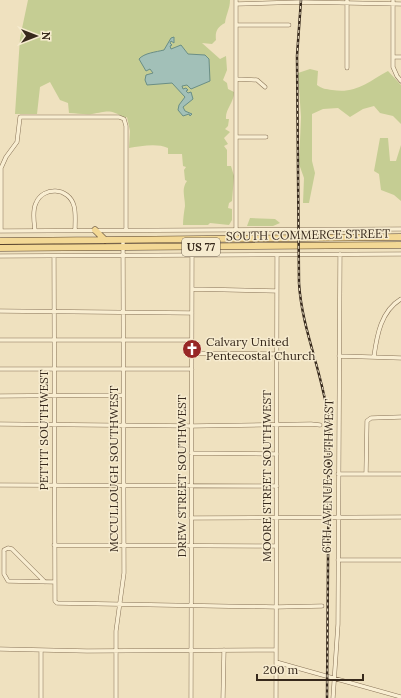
<svg xmlns="http://www.w3.org/2000/svg" width="401" height="698" font-family="Lora,serif">
  <style>
    .green { fill: #c5cd93 }
    .water { fill: #a2c0b8; stroke: #6a8e86 }
    .lines { fill: none; stroke-linecap: round; stroke-linejoin: round }
    .street-casing { stroke: #877257; stroke-width: 4.5 }
    .primary-casing { stroke: #55402c; stroke-width: 7 }
    .street { stroke: #f9eed2; stroke-width: 3.5 }
    .primary { stroke: #f3d895; stroke-width: 6 }
    .rail-casing { stroke: #37291c; stroke-width: 2.5 }
    .rail { stroke: #f6ebcf; stroke-width: 1; stroke-dasharray: 3; stroke-linecap: butt }
    .labels { text-anchor: middle; stroke-width: 3; stroke-linejoin: round; paint-order: stroke }
    .shield { fill: #f6ebcf; stroke: #706352; stroke-width: 1 }
    .shield-label { font-size: 11px; font-weight: bold; fill: #37291c }
    .street-label { font-size: 12px; fill: #37291c; stroke: #f6ebcf }
    .poi-label { font-size: 12px; fill: #37291c; stroke: #f6ebcf; text-anchor: start }
  </style>
  <rect width="100%" height="100%" fill="#efe1bf"/>
  <path class="green" d="M28,0H230C230,9 226,14 225,23C217,27 215,32 216,40L212,44L202,43L220,59L226,56L227,70L223,80L227,83L228,89L234,92C234,103 225,109 226,119H229L228,126L225,129L230,132L224,138L228,144L224,146L227,150V166H231L234,176L232,201L229,203L228,208L232,209V220L229,225L210,223L208,225H183C183,219 184,212 185,206C185,197 181,189 187,181L185,180L184,170L186,167L183,166L182,154H168V148C157,143 141,146 129,148L130,131L127,117L125,118C110,109 108,111 92,114C85,115 77,113 69,113L68,103L60,100L50,82L40,87L37,114H15L20,38Z
    M310,69L318,71L317,85C322,89 326,89 332,90C356,94 368,82 388,71L401,85V124L393,116L380,113L374,106L363,109L350,117L338,108L323,109L312,114V161L315,173L309,203H303L304,178L299,164L301,117L298,73Z
    M380,138H388L390,161H396L401,145V201L394,195L381,190L379,174L374,171Z
    M250,218L275,219L280,223L273,226H247Z"/>
  <path class="water" d="M174,37V43L171,41L170,43L172,45L170,46L171,49L181,45L188,54L205,55L209,59L210,81L191,89L187,85L182,86L183,89L186,88L188,90L186,91L188,93L191,92L193,99L183,107L185,111L192,114L190,116L189,114L183,116L178,110L179,105L185,97L172,83L147,85L145,80L146,75L153,73L150,69L146,71L139,59C144,53 156,52 164,50L171,38Z"/>
  <g class="lines">
    <g class="street-casing">
      <path id="street" d="M393,0V67L397,76L401,81
        M236,4L301,2L401,4
        M236,25H289
        M393,57H401
        M347,68V0
        M237,79L257,80L265,87
        M236,137H266
        M35,230C34,222 32,211 36,203C43,186 69,187 74,206C76,213 75,222 75,230
        M0,231L401,229
        M1,231V168L6,157L17,142L20,117H119L124,119L126,126V230
        M236,239V0
        M0,256L401,254
        M54,256L55,601L57,603L276,607L322,606
        M192,289L277,291
        M0,311L192,313
        M0,340H192
        M192,353L277,354
        M339,356L401,358
        M374,356C377,335 381,311 401,299
        M0,369H192
        M0,396L123,395
        M0,424L192,426L311,424L320,425
        M191,453L277,454
        M338,474H401
        M366,474L367,421L371,418L401,417
        M0,485L277,486
        M191,518L401,517
        M54,545L276,546
        M338,560H401
        M45,582L12,549L8,548L4,550V574L8,581L55,582
        M0,649L87,651L276,650
        M276,662L401,697
        M41,698V650
        M116,698V631L124,573L123,240
        M191,698L192,255
        M223,698L224,650
        M276,698L277,255
        M333,698L338,624L340,254"/>
    </g>
    <g class="primary-casing">
      <path id="primary" d="M95,230L105,240
        M0,241L401,237
        M0,248L401,245"/>
    </g>
    <use href="#street" class="street"/>
    <use href="#primary" class="primary"/>
    <g class="rail-casing">
      <path id="rail" d="M301,0L297,56L299,283C302,332 324,375 329,424L327,698"/>
    </g>
    <use href="#rail" class="rail"/>
  </g>
  <defs>
    <g id="church-disc" transform="scale(1)"><circle r="9.5" fill="#982726" stroke="#f6ebcf"/><path d="M-1.2-6h2.4v3.5h3.3v2.4h-3.3V6h-2.4V-.1h-3.3v-2.4h3.3Z" fill="#fff"/></g>
  </defs>
  <g fill-rule="evenodd">
    <use href="#church-disc" x="192" y="349"/>
  </g>
  <g class="labels">
    <rect class="shield" x="182" y="238" width="38" height="18" rx="3"/>
    <g class="shield-label">
      <text x="201" y="251">US 77</text>
    </g>
    <g class="street-label">
      <text transform="translate(308 235) rotate(-1)" y="4">SOUTH COMMERCE STREET</text>
      <text transform="translate(44 430) rotate(-90)" y="4">PETTIT SOUTHWEST</text>
      <text transform="translate(114 469) rotate(-90)" y="4">MCCULLOUGH SOUTHWEST</text>
      <text transform="translate(182 476) rotate(-90)" y="4">DREW STREET SOUTHWEST</text>
      <text transform="translate(267 476) rotate(-90)" y="4">MOORE STREET SOUTHWEST</text>
      <text transform="translate(328 476) rotate(-89)" y="4">6TH AVENUE SOUTHWEST</text>
    </g>
    <g class="poi-label">
      <text x="206" y="346">Calvary United<tspan x="206" dy="14">Pentecostal Church</tspan></text>
    </g>
  </g>
  <g transform="translate(36 36) rotate(90)" stroke="#f6ebcf" stroke-width="3" paint-order="stroke">
  <path d="M0-3L7 15L0 10L-7 15Z" fill="#37291c"/>
  <text y="-6" font-size="11" font-weight="bold" text-anchor="middle" fill="#37291c">N</text>
  </g>
  <path d="M257 674v6h106v-6" fill="none" stroke="#37291c" stroke-width="2"/>
  <text x="263" y="674" font-size="12" fill="#37291c" stroke="#f6ebcf" stroke-width="3" paint-order="stroke">200 m</text>
</svg>
